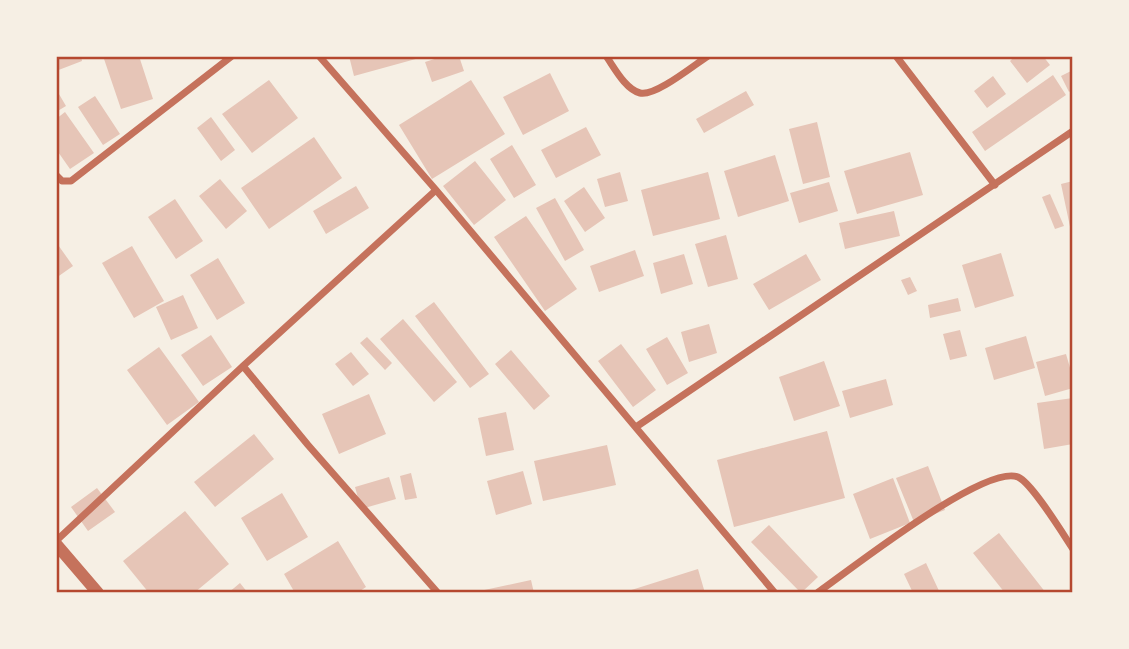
<svg xmlns="http://www.w3.org/2000/svg" width="1129" height="649" font-family="Spectral,serif">
  <style>
    .building { fill: #e6c5b7 }
    .lines { fill: none; stroke-linecap: round; stroke-linejoin: round }
    .minor { stroke: #c5725c; stroke-width: 7 }
    .tertiary { stroke: #c5725c; stroke-width: 12 }
    .neatline { fill: none; stroke: #b5482f; stroke-width: 2.5 }
  </style>
  <rect width="100%" height="100%" fill="#f6efe4"/>
  <path class="building" d="M56,56H81L82,61L56,71Z
    M103,56H139L153,99L121,109Z
    M349,56H423V57L354,76Z
    M444,56H459L464,71L432,82L425,62Z
    M1015,56H1043L1050,65L1027,83L1010,61Z
    M1073,70V89L1069,92L1061,76Z
    M550,73L569,111L523,135L503,97Z
    M1053,75L1066,95L985,151L972,132Z
    M993,76L1006,94L987,108L974,91Z
    M269,80L298,118L252,153L222,114Z
    M471,80L505,134L432,179L399,125Z
    M56,89L66,106L56,112Z
    M746,91L754,105L704,133L696,119Z
    M95,96L120,134L103,145L78,107Z
    M65,112L94,153L70,169L56,149V119Z
    M211,117L235,150L221,161L197,128Z
    M817,122L830,177L803,184L789,129Z
    M586,127L601,155L556,178L541,150Z
    M314,137L342,178L269,229L241,188Z
    M512,145L536,185L514,198L490,159Z
    M910,152L923,195L857,214L844,171Z
    M775,155L789,201L738,217L724,171Z
    M475,161L506,200L474,225L443,186Z
    M620,172L628,201L605,207L597,179Z
    M708,172L720,219L653,236L641,190Z
    M220,179L247,211L226,229L199,196Z
    M1073,181V236H1072L1061,184Z
    M829,182L838,211L799,223L790,193Z
    M356,186L369,208L326,234L313,211Z
    M584,187L605,218L585,232L564,201Z
    M1050,194L1064,226L1055,229L1042,197Z
    M555,198L584,250L565,261L536,208Z
    M175,199L203,241L176,259L148,217Z
    M894,211L900,236L845,249L839,223Z
    M526,216L577,289L545,311L494,237Z
    M726,235L738,279L708,287L695,244Z
    M56,242L73,266L56,278Z
    M132,246L164,301L134,318L102,263Z
    M635,250L644,276L599,292L590,266Z
    M1001,253L1014,296L975,308L962,265Z
    M684,254L693,284L661,294L653,263Z
    M806,254L821,280L769,310L753,284Z
    M218,258L245,303L217,320L190,275Z
    M910,277L917,291L908,295L901,280Z
    M183,295L198,328L171,340L156,307Z
    M958,298L961,311L930,318L928,305Z
    M434,302L489,374L470,388L415,316Z
    M403,319L457,382L434,402L380,339Z
    M709,324L717,353L689,362L681,332Z
    M960,330L967,356L950,360L943,334Z
    M211,335L232,367L203,386L181,355Z
    M1026,336L1035,368L994,380L985,348Z
    M367,337L392,363L385,370L360,343Z
    M667,337L688,373L667,385L646,349Z
    M621,344L656,390L633,407L598,361Z
    M159,347L199,402L167,425L127,370Z
    M511,350L550,396L534,410L495,364Z
    M351,352L369,374L353,386L335,364Z
    M1066,354L1073,378V388L1045,396L1036,362Z
    M824,361L840,406L794,421L779,377Z
    M886,379L893,405L850,418L842,391Z
    M369,394L386,434L339,454L322,414Z
    M1073,398V444L1044,449L1037,403Z
    M506,412L514,450L486,456L478,418Z
    M827,431L845,498L734,527L717,460Z
    M254,434L274,459L215,507L194,482Z
    M607,445L616,485L543,501L534,461Z
    M928,466L945,510L914,522L896,478Z
    M523,471L532,504L496,515L487,481Z
    M411,473L417,498L405,500L400,476Z
    M389,477L396,499L361,509L355,487Z
    M893,478L910,523L870,539L853,494Z
    M97,488L115,512L88,531L71,507Z
    M282,493L308,537L267,561L241,518Z
    M185,511L229,564L194,593H149L123,561Z
    M769,525L818,577L801,593L751,542Z
    M999,533L1046,593H1005L973,553Z
    M338,541L366,587L357,593H295L284,574Z
    M926,563L940,593H913L904,574Z
    M698,569L705,593H625V592Z
    M531,580L534,593H475V592Z
    M240,583L248,593H228Z"/>
  <g class="lines">
    <path class="minor" d="M319,56L436,190L775,593
      M606,56C614,67 625,89 640,93C655,97 694,65 708,56
      M896,56L995,185
      M56,175L62,181H71L232,56
      M243,366L308,445L438,593
      M636,427L1073,131
      M56,541L243,366L436,190
      M817,593C850,570 984,464 1018,477C1032,483 1063,534 1073,549"/>
    <path class="tertiary" d="M56,544L98,593"/>
  </g>
  <rect width="1129" height="649" fill="none" stroke="#f6efe4" stroke-width="116"/>
  <rect x="58" y="58" width="1013" height="533" class="neatline"/>
</svg>
